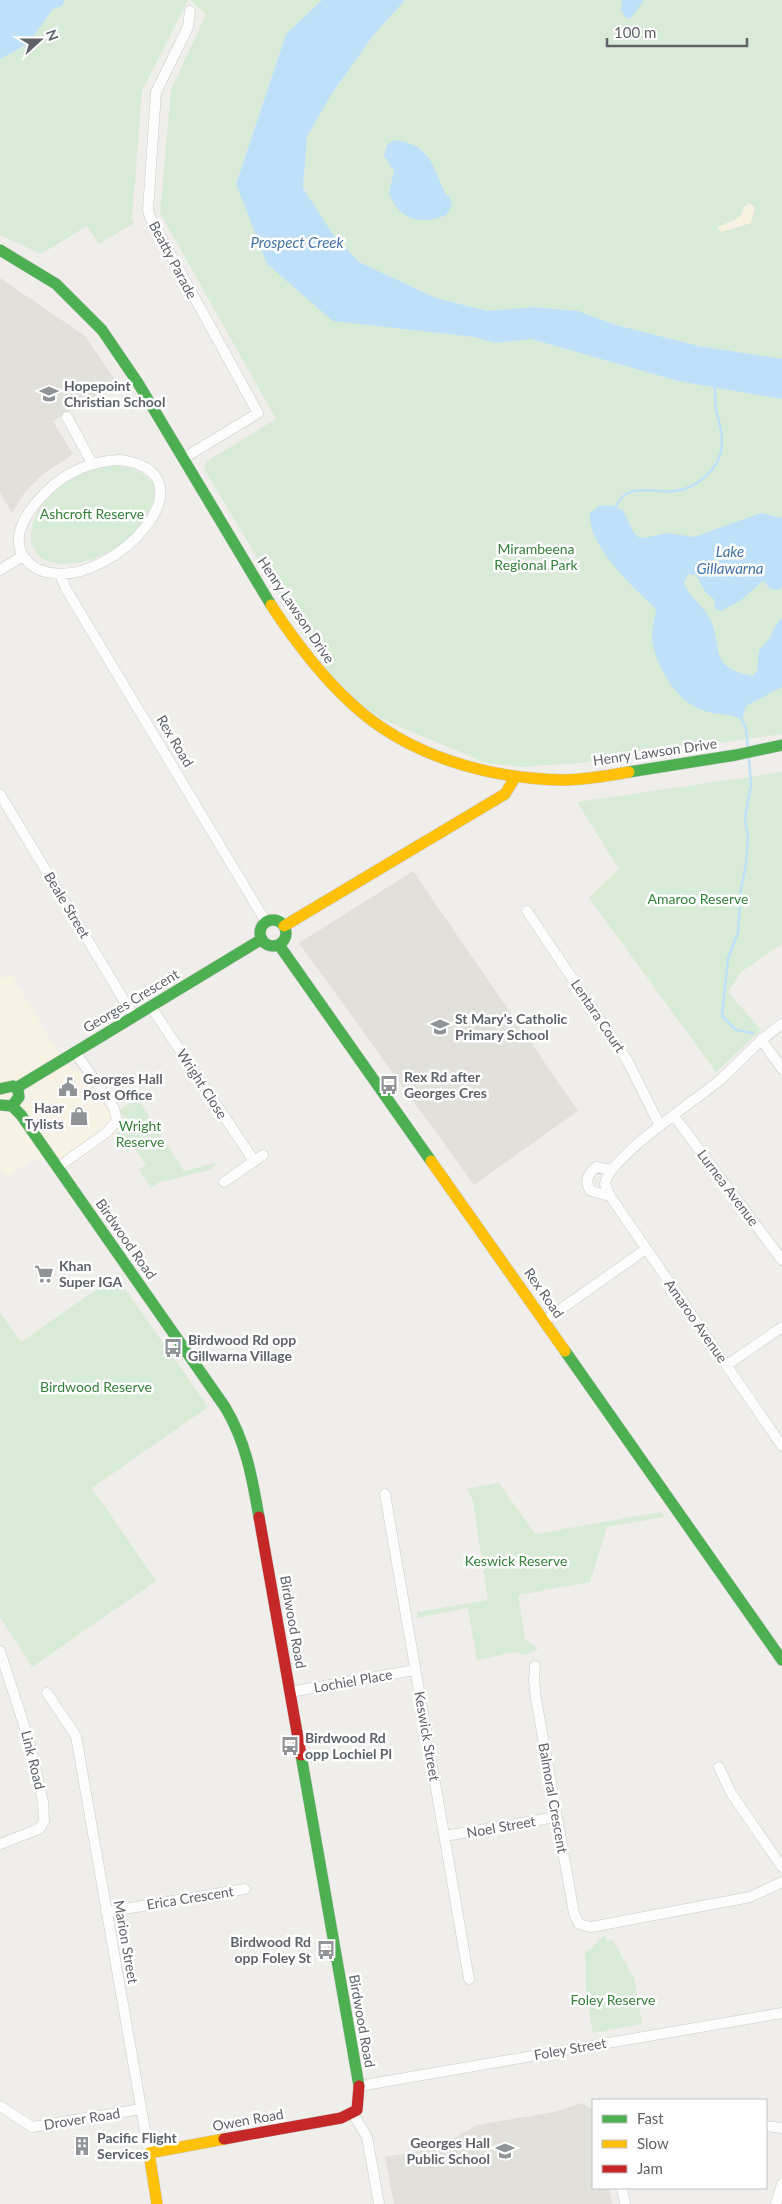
<svg xmlns="http://www.w3.org/2000/svg" width="782" height="2204" font-family="Lato,sans-serif">
  <style>
    .commercial { fill: #f7f3e4 }
    .education { fill: #e2e0da }
    .green { fill: #d8ebd6 }
    .sand { fill: #f6f1e1 }
    .water { fill: #bfe0f9 }
    .lines { fill: none; stroke-linecap: round; stroke-linejoin: round }
    .stream { stroke: #bfe0f9; stroke-width: 2.5 }
    .street-casing { stroke: #cbcccc; stroke-width: 11 }
    .fast-casing { stroke: #cacacb; stroke-width: 12 }
    .slow-casing { stroke: #cacacb; stroke-width: 12 }
    .jam-casing { stroke: #cacacb; stroke-width: 12 }
    .street { stroke: #fdfcfc; stroke-width: 10 }
    .fast { stroke: #4caf50; stroke-width: 11 }
    .slow { stroke: #ffc107; stroke-width: 11 }
    .jam { stroke: #c62828; stroke-width: 11 }
    .labels { text-anchor: middle; stroke-width: 5; stroke-linejoin: round; paint-order: stroke }
    .street-label { font-size: 14px; fill: #5f6368; stroke: #fff }
    .poi-label { font-size: 14px; font-weight: bold; fill: #5f6368; stroke: #fff; text-anchor: start }
    .park-label { font-size: 14px; fill: #348238; stroke: #fff }
    .water-label { font-size: 15px; font-style: italic; fill: #4174aa; stroke: #fff }
  </style>
  <rect width="100%" height="100%" fill="#efeeea"/>
  <path class="commercial" d="M11,974L54,1047L72,1069L79,1070L88,1065L124,1115L126,1123L115,1135L67,1169L36,1158L7,1177L0,1166V980Z"/>
  <path class="education" d="M0,278L85,336L117,383L53,421L73,454L42,475L25,492L12,513L0,493Z
    M413,871L578,1111L474,1185L299,943Z
    M582,2103L593,2110V2188H609L612,2204H394L385,2157L436,2148L477,2125L554,2112Z"/>
  <path class="green" d="M65,0H188L142,91L132,219L134,223L99,244L87,226L41,254L0,235V59L28,44L53,8L62,6Z
    M190,0H322L286,34L236,184L474,337L496,343L531,339L678,381L782,399V734L581,763L521,767L486,763L382,719L361,704L329,672L304,636L204,469L206,462L276,419L160,213L171,90L206,14Z
    M405,0H782V359L699,346L616,325L578,311L533,307L489,311L436,298L359,262L332,233L303,188L307,137L331,95L372,37Z
    M112,466C129,466 142,470 153,483C157,495 152,505 147,515C113,577 0,585 39,509C58,484 82,470 112,466Z
    M782,772V944L741,972L728,992L761,1030L716,1072L589,898L619,869L577,802Z
    M137,1098L184,1171L219,1162L209,1170L158,1183L151,1188L139,1170L146,1165L134,1148L127,1152L115,1135L126,1123L120,1110Z
    M116,1276L208,1407L92,1488L156,1581L32,1667L0,1617V1312L21,1342Z
    M499,1483L535,1534L661,1512L664,1517L607,1527L590,1582L518,1595L525,1639L538,1649L526,1655L515,1652L477,1660L468,1608L417,1618V1612L488,1600L473,1501L467,1489Z
    M604,1935L607,1941L612,1939L634,1978L642,2024L593,2033L586,1991L585,1952L592,1948Z"/>
  <path class="sand" d="M749,203L755,207L751,223L722,232L717,229C726,219 741,224 744,207Z"/>
  <path class="water" d="M0,0H65L62,6L53,9L28,44L0,59Z
    M322,0H405L372,37L331,95L307,137L303,188L332,233L359,262L436,298L488,311L533,307L578,311L616,325L699,346L782,359V399L678,381L531,339L496,343L474,337L333,321L267,264L236,184L286,34Z
    M622,0H644L631,18H626L621,10Z
    M394,140C430,144 432,165 445,193L450,198L452,206L446,215C421,226 398,219 389,193L394,171L384,156L387,145Z
    M610,505L623,510L633,531L638,537L644,538L667,533L694,537L761,513L782,518V587L779,590L771,589L763,581L741,600L721,611L715,608L714,599L706,593L696,575L688,574L684,583C689,597 702,604 709,617C725,647 706,666 752,676L757,671L759,650L769,639L778,621L782,618V687L746,706L742,720C729,712 716,716 702,710C676,701 656,666 652,640C651,630 655,618 656,609C634,588 587,546 590,513L599,506Z"/>
  <g class="lines">
    <path class="stream" d="M615,509C624,481 652,493 675,491C695,489 718,470 721,451C724,435 719,423 716,409C715,401 715,393 715,386
      M741,717L746,729L748,748
      M749,758L751,785L745,818L748,837L746,864L741,889L738,933L728,958L722,1016L736,1030L753,1033"/>
    <g class="street-casing">
      <path id="street" d="M67,417L92,463
        M184,458L258,413L150,217L148,210L156,92L188,27L190,11
        M120,460C217,473 117,584 51,573C38,571 27,564 21,552C12,530 31,507 46,492C67,471 91,461 120,460Z
        M0,570L23,556
        M60,574L66,589L266,922
        M0,794L134,1017
        M527,911L627,1060L660,1126
        M151,1007L254,1161
        M782,1024C758,1040 741,1061 720,1080C696,1100 609,1157 605,1184L610,1196L782,1446
        M761,1039L782,1069
        M674,1116L782,1260
        M58,1167L106,1133L117,1121L114,1108L75,1052
        M224,1182L263,1155
        M610,1196L591,1191C584,1182 588,1174 596,1167L611,1170
        M544,1321L646,1249
        M727,1365L782,1327
        M385,1494L469,1979
        M0,1651L30,1744L43,1802L44,1821L39,1829L0,1844
        M535,1666L534,1680L536,1699L574,1913L579,1924L591,1927L750,1897L782,1882
        M290,1692L415,1670
        M47,1693L76,1736L149,2153
        M719,1767L731,1793L782,1867
        M445,1836L556,1817
        M106,1912L245,1889
        M359,2086L782,2013
        M0,2106L32,2127L141,2109
        M353,2114L367,2137L379,2204
        M766,2126L782,2128
        M622,2188L625,2204
        M776,2204L782,2184"/>
    </g>
    <g class="fast-casing">
      <path id="fast" d="M0,250L56,284L102,330L138,383L271,605
        M629,772L736,755L782,745
        M260 933a13 13 0 1 1 26 0a13 13 0 1 1-26 0Z
        M279,945L431,1161
        M16,1088L262,939
        M0,1089L13,1086L18,1090L19,1097L12,1106L0,1105
        M12,1106L21,1115L225,1407C246,1442 252,1477 259,1517
        M565,1351L782,1660
        M301,1755L359,2086"/>
    </g>
    <g class="slow-casing">
      <path id="slow" d="M271,605C294,640 320,675 352,704C408,756 487,778 561,780C584,780 607,776 629,772
        M284,926L505,794L516,776
        M431,1161L565,1351
        M157,2204L149,2153L224,2139"/>
    </g>
    <g class="jam-casing">
      <path id="jam" d="M259,1517L301,1755
        M224,2139L341,2118L357,2110L359,2086"/>
    </g>
    <use href="#street" class="street"/>
    <use href="#fast" class="fast"/>
    <use href="#slow" class="slow"/>
    <use href="#jam" class="jam"/>
  </g>
  <defs>
    <g id="school-bare" transform="scale(1.5)"><path d="M0-5L7-2L0 1L-7-2ZM-4 1L0 2.5L4 1V4Q0 6-4 4Z" fill="#919496" stroke="#fff" stroke-width="2.5" paint-order="stroke"/></g>
    <g id="bus-bare" transform="scale(1.5)"><path d="M-5-6H5V4H4V6H2V4H-2V6H-4V4H-5ZM-3.5-4V0h7V-4ZM-3.5 1.2v1.5H-2V1.2ZM2 1.2v1.5H3.5V1.2Z" fill="#919496" stroke="#fff" stroke-width="2.5" paint-order="stroke"/></g>
    <g id="civic-bare" transform="scale(1.5)"><path d="M-.6-6.5H3V-4.5H.6V-3L4-1V1h2V6H-6V1h2V-1L-.6-3ZM-1.2 2.5V6h2.4V2.5Z" fill="#919496" stroke="#fff" stroke-width="2.5" paint-order="stroke"/></g>
    <g id="shop-bare" transform="scale(1.5)"><path d="M-5-2.5h2.3a2.7 3.5 0 0 1 5.4 0H5L5.5 6h-11ZM-1.5-2.5h3a1.5 2.3 0 0 0-3 0Z" fill="#919496" stroke="#fff" stroke-width="2.5" paint-order="stroke"/></g>
    <g id="supermarket-bare" transform="scale(1.5)"><path d="M-6-5.5h2.5l.6 2H6L4.5 2H-2.5L-4.4-4H-6ZM-1.5 3.2a1.3 1.3 0 1 0 .1 0ZM3 3.2a1.3 1.3 0 1 0 .1 0Z" fill="#919496" stroke="#fff" stroke-width="2.5" paint-order="stroke"/></g>
    <g id="building-bare" transform="scale(1.5)"><path d="M-4-6H4V6H1V3H-1V6H-4ZM-2.5-4.3h1.7v1.8h-1.7ZM.8-4.3h1.7v1.8H.8ZM-2.5-1h1.7V.8h-1.7ZM.8-1h1.7V.8H.8Z" fill="#919496" stroke="#fff" stroke-width="2.5" paint-order="stroke"/></g>
  </defs>
  <g fill-rule="evenodd">
    <use href="#school-bare" x="49" y="394"/>
    <use href="#school-bare" x="440" y="1027"/>
    <use href="#bus-bare" x="389" y="1085"/>
    <use href="#civic-bare" x="68" y="1087"/>
    <use href="#shop-bare" x="79" y="1116"/>
    <use href="#supermarket-bare" x="44" y="1274"/>
    <use href="#bus-bare" x="173" y="1348"/>
    <use href="#bus-bare" x="290" y="1746"/>
    <use href="#bus-bare" x="326" y="1950"/>
    <use href="#building-bare" x="82" y="2146"/>
    <use href="#school-bare" x="505" y="2151"/>
  </g>
  <g class="labels">
    <g class="street-label">
      <text transform="translate(173 260) rotate(62)" y="5">Beatty Parade</text>
      <text transform="translate(296 610) rotate(56)" y="5">Henry Lawson Drive</text>
      <text transform="translate(175 741) rotate(59)" y="5">Rex Road</text>
      <text transform="translate(655 752) rotate(-8)" y="5">Henry Lawson Drive</text>
      <text transform="translate(67 905) rotate(59)" y="5">Beale Street</text>
      <text transform="translate(131 1001) rotate(-31)" y="5">Georges Crescent</text>
      <text transform="translate(598 1016) rotate(56)" y="5">Lentara Court</text>
      <text transform="translate(202 1084) rotate(57)" y="5">Wright Close</text>
      <text transform="translate(728 1188) rotate(53)" y="5">Lurnea Avenue</text>
      <text transform="translate(126 1239) rotate(55)" y="5">Birdwood Road</text>
      <text transform="translate(544 1293) rotate(55)" y="5">Rex Road</text>
      <text transform="translate(696 1321) rotate(55)" y="5">Amaroo Avenue</text>
      <text transform="translate(293 1622) rotate(80)" y="5">Birdwood Road</text>
      <text transform="translate(353 1681) rotate(-10)" y="5">Lochiel Place</text>
      <text transform="translate(427 1736) rotate(80)" y="5">Keswick Street</text>
      <text transform="translate(33 1760) rotate(76)" y="5">Link Road</text>
      <text transform="translate(553 1798) rotate(80)" y="5">Balmoral Crescent</text>
      <text transform="translate(501 1827) rotate(-10)" y="5">Noel Street</text>
      <text transform="translate(190 1898) rotate(-9)" y="5">Erica Crescent</text>
      <text transform="translate(126 1942) rotate(80)" y="5">Marion Street</text>
      <text transform="translate(362 2021) rotate(80)" y="5">Birdwood Road</text>
      <text transform="translate(570 2049) rotate(-10)" y="5">Foley Street</text>
      <text transform="translate(82 2119) rotate(-9)" y="5">Drover Road</text>
      <text transform="translate(248 2120) rotate(-10)" y="5">Owen Road</text>
    </g>
    <g class="poi-label">
      <text x="64" y="391">Hopepoint<tspan x="64" dy="16">Christian School</tspan></text>
      <text x="455" y="1024">St Mary's Catholic<tspan x="455" dy="16">Primary School</tspan></text>
      <text x="404" y="1082">Rex Rd after<tspan x="404" dy="16">Georges Cres</tspan></text>
      <text x="83" y="1084">Georges Hall<tspan x="83" dy="16">Post Office</tspan></text>
      <text x="64" y="1113" text-anchor="end">Haar<tspan x="64" dy="16">Tylists</tspan></text>
      <text x="59" y="1271">Khan<tspan x="59" dy="16">Super IGA</tspan></text>
      <text x="188" y="1345">Birdwood Rd opp<tspan x="188" dy="16">Gillwarna Village</tspan></text>
      <text x="305" y="1743">Birdwood Rd<tspan x="305" dy="16">opp Lochiel Pl</tspan></text>
      <text x="311" y="1947" text-anchor="end">Birdwood Rd<tspan x="311" dy="16">opp Foley St</tspan></text>
      <text x="97" y="2143">Pacific Flight<tspan x="97" dy="16">Services</tspan></text>
      <text x="490" y="2148" text-anchor="end">Georges Hall<tspan x="490" dy="16">Public School</tspan></text>
    </g>
    <g class="park-label">
      <text x="92" y="519">Ashcroft Reserve</text>
      <text x="536" y="554">Mirambeena<tspan x="536" dy="16">Regional Park</tspan></text>
      <text x="698" y="904">Amaroo Reserve</text>
      <text x="140" y="1131">Wright<tspan x="140" dy="16">Reserve</tspan></text>
      <text x="96" y="1392">Birdwood Reserve</text>
      <text x="516" y="1566">Keswick Reserve</text>
      <text x="613" y="2005">Foley Reserve</text>
    </g>
    <g class="water-label">
      <text x="297" y="248">Prospect Creek</text>
      <text x="730" y="557">Lake<tspan x="730" dy="17">Gillawarna</tspan></text>
    </g>
  </g>
  <rect x="592" y="2099" width="175" height="90" fill="#ffffff" stroke="#bfc1c3"/>
  <rect x="602" y="2115" width="25" height="8" fill="#4caf50" stroke="#bfc1c3"/>
  <text x="637" y="2124" font-size="15" fill="#5f6368">Fast</text>
  <rect x="602" y="2140" width="25" height="8" fill="#ffc107" stroke="#bfc1c3"/>
  <text x="637" y="2149" font-size="15" fill="#5f6368">Slow</text>
  <rect x="602" y="2165" width="25" height="8" fill="#c62828" stroke="#bfc1c3"/>
  <text x="637" y="2174" font-size="15" fill="#5f6368">Jam</text>
  <g transform="translate(40 40) rotate(69)" stroke="#ffffff" stroke-width="4" paint-order="stroke">
  <path d="M0-4L9 19L0 12L-9 19Z" fill="#5f6368"/>
  <text y="-8" font-size="14" font-weight="bold" text-anchor="middle" fill="#5f6368">N</text>
  </g>
  <path d="M607 38v8h140v-8" fill="none" stroke="#5f6368" stroke-width="2.5"/>
  <text x="614" y="38" font-size="15" fill="#5f6368" stroke="#ffffff" stroke-width="4" paint-order="stroke">100 m</text>
</svg>
